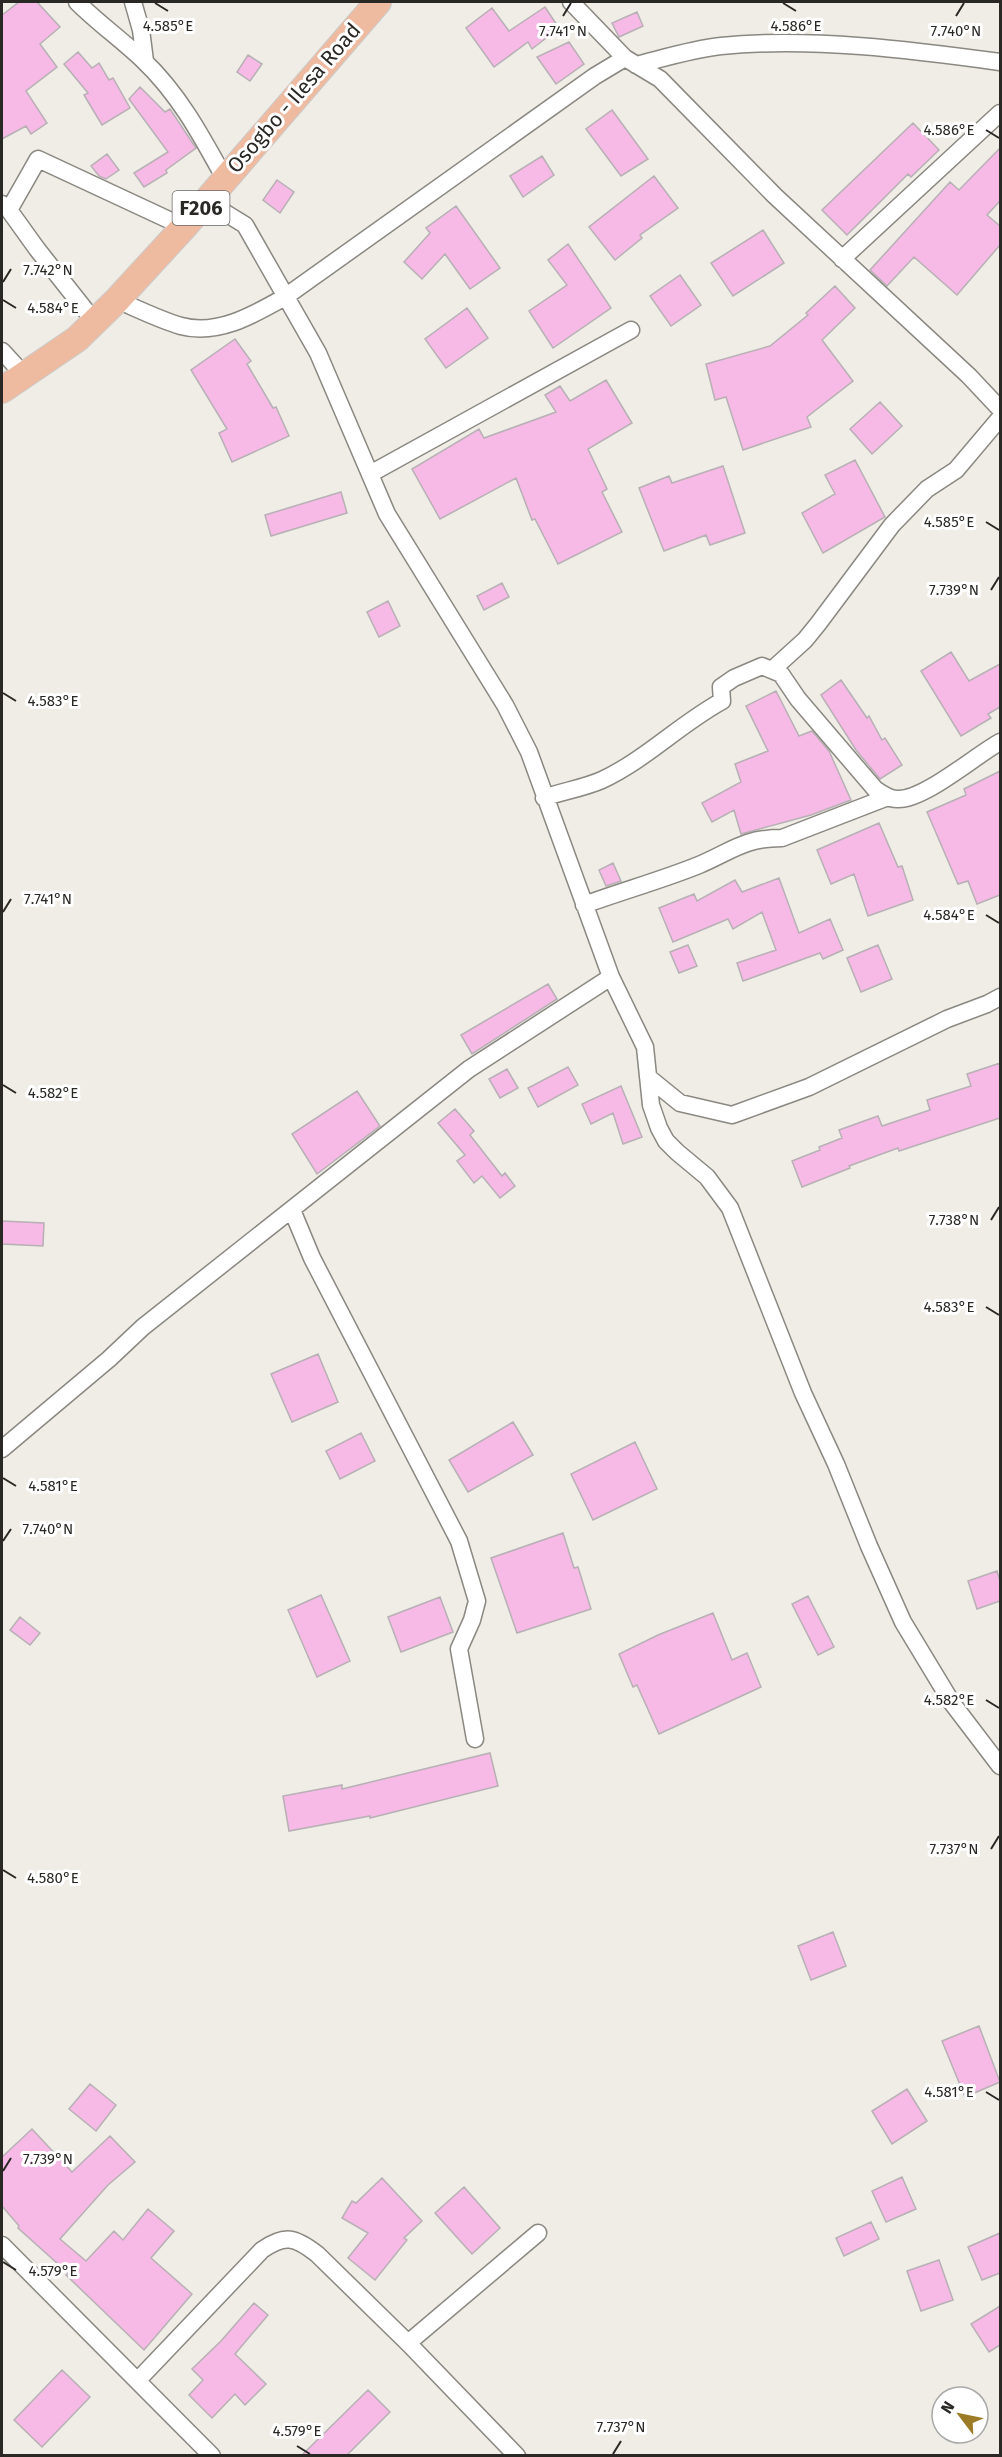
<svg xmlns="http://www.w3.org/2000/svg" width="1002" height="2457" font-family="'Fira Sans',sans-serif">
  <rect width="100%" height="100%" fill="#efede5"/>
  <path fill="#f7b9e5" stroke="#b7b0b5" stroke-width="1.5" d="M19 2H37L60 27 40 44 57 67 26 91 47 123 31 134 26 126 2 139V15Z
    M545 7 559 28 532 49 528 42 494 67 466 28 492 8 509 31Z
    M637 12 643 26 619 37 612 23Z
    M569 42 584 64 556 84 537 57Z
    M78 52 92 68 99 63 109 80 113 78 130 108 102 125 84 95 88 93 64 64Z
    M248 55 262 64 250 81 237 72Z
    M140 87 165 112 170 109 196 148 166 170 167 173 144 187 134 173 168 152 129 99Z
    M612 110 648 159 621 176 586 129Z
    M913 123 939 150 911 177 908 174 847 235 822 210Z
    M1000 148V201L987 215 1000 226V245L957 295 914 257 887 286 870 270 950 182 959 190Z
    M107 154 119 170 106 179 99 176 91 166Z
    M542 156 554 175 523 197 510 176Z
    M654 176 678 208 640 235 642 238 615 260 589 227Z
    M277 180 294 192 280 213 263 200Z
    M456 206 500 268 470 289 445 254 422 279 404 262 430 233 426 228Z
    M763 230 784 263 733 296 711 263Z
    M568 244 611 308 553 348 529 311 567 285 548 260Z
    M680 275 701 305 671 326 650 296Z
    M835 286 855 308 822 340 853 381 807 417 811 427 743 450 726 397 715 400 706 364 770 346 808 315 806 313Z
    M467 308 488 338 446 368 425 339Z
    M235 339 251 361 247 364 273 408 276 407 289 436 232 462 219 433 227 429 191 370Z
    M606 380 632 423 588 449 607 489 602 492 622 532 558 564 535 519 532 520 516 478 440 519 412 469 479 429 484 438 556 412 545 395 560 386 570 401Z
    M880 402 902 426 872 454 850 429Z
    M855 460 885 517 823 553 802 513 835 494 825 475Z
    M723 466 745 533 710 545 706 535 664 551 639 488 669 476 672 483Z
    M341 492 347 513 271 536 265 515Z
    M502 583 509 597 484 610 477 596Z
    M388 601 400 626 379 637 367 612Z
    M951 652 969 681 1000 664V707L988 714 991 718 961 736 921 671Z
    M841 680 867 718 869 716 882 740 885 738 902 765 880 779 856 750 821 695Z
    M776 691 799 736 812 731 829 751 851 800 811 815 741 834 734 810 712 822 702 803 741 782 735 764 768 751 746 706Z
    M1000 771V895L977 904 968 881 958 884 927 812 966 795 964 789Z
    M879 823 898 867 902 866 913 900 868 916 854 874 831 884 817 850Z
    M613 863 621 881 606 886 599 870Z
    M779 878 799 933 830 919 843 950 823 959 820 953 743 981 737 963 776 950 762 912 733 929 728 919 673 942 659 908 694 894 697 901 735 880 742 892Z
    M688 945 697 966 679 973 670 952Z
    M878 945 892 979 861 992 847 958Z
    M548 984 557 999 472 1054 461 1035Z
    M1000 1063V1118L899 1151 898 1148 849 1166 850 1168 802 1187 792 1161 820 1150 819 1147 842 1138 839 1130 878 1116 882 1126 930 1110 927 1100 971 1086 967 1074Z
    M568 1067 578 1085 538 1107 528 1088Z
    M507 1069 518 1088 500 1098 489 1079Z
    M621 1086 642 1137 623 1144 613 1113 591 1124 582 1104Z
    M357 1091 380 1126 317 1174 292 1134Z
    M455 1109 474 1131 470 1135 502 1176 505 1173 515 1186 500 1198 482 1176 474 1183 457 1161 465 1155 438 1123Z
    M2 1221 44 1223 43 1246 2 1244Z
    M318 1354 338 1402 292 1422 271 1374Z
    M513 1422 533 1455 468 1492 449 1460Z
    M361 1433 375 1461 340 1479 326 1451Z
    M635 1442 657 1489 593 1520 571 1474Z
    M563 1533 574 1568 578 1567 591 1609 517 1633 491 1558Z
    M997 1571 1000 1581V1601L977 1609 968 1581Z
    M321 1595 350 1661 317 1677 288 1610Z
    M808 1596 834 1647 818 1655 792 1604Z
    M440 1597 453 1632 401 1652 388 1617Z
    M713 1613 732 1660 747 1653 761 1687 659 1734 637 1685 633 1687 619 1654 658 1635Z
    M20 1617 40 1633 30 1645 10 1630Z
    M490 1753 498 1786 370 1818V1816L289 1831 283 1796 342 1785V1789Z
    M833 1932 846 1966 811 1980 798 1946Z
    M979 2026 1000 2082 965 2097 942 2041Z
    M90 2084 116 2105 96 2131 69 2109Z
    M907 2089 927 2121 892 2144 872 2111Z
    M32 2129 72 2172 110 2136 135 2162 108 2185 60 2239 86 2261 114 2231 123 2240 148 2209 174 2231 151 2258 192 2294 144 2350 66 2275 68 2273 18 2228 19 2226 2 2206V2157Z
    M902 2177 916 2209 886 2222 872 2191Z
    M382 2178 422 2221 404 2238 407 2240 375 2280 348 2258 368 2233 342 2218 352 2201 356 2203Z
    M464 2187 500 2228 472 2254 435 2213Z
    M871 2222 879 2239 844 2256 836 2238Z
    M1000 2233V2273L982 2280 968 2247Z
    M939 2260 953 2300 921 2311 907 2271Z
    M254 2303 268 2315 235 2354 266 2384 245 2405 235 2394 212 2418 189 2395 203 2380 192 2369 221 2341Z
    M1000 2306V2345L989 2352 971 2324Z
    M62 2370 90 2397 42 2447 14 2420Z
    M368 2390 390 2412 346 2456H301Z"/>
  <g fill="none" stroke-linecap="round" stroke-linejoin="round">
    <defs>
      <path id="minor" d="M77 2C98 23 122 40 143 60 179 94 202 137 225 179
        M133 2 141 30 145 61
        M571 2 625 58 660 79 775 196 969 376 1000 409
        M636 65C664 58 693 49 721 46 810 37 912 50 1000 62
        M206 201 245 225 318 353 387 514 505 705 529 752 611 977 645 1047 651 1105 659 1128 666 1141 677 1152 707 1177 730 1208 803 1393 836 1464 869 1546 903 1622 952 1703 1000 1766
        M2 204 9 210 37 249 94 321
        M9 210 38 159 184 227
        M842 259 1000 113
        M117 300C138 309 160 320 181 326 218 336 255 314 285 297L595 76 625 58
        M2 351 24 375
        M370 474 631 330
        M773 669 805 640 818 624 892 525 927 489 956 470 1000 418
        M544 798C563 791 584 788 602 780 645 760 680 724 722 701L721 687 734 678 762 666 781 674 798 699 875 789C882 794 889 799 897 799 923 801 976 755 1000 742
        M584 905C622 891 662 880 699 865 732 851 744 838 782 838L888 797
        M648 1077 680 1103 732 1115 809 1087 947 1019 987 1004 1000 997
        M292 1210 312 1258 459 1541 477 1601 472 1620 459 1649 475 1739
        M2 1449 109 1359 143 1327 469 1069 611 977
        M2 2245 212 2456
        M408 2343 538 2233
        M138 2380 262 2250C285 2234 295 2237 317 2254L408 2343 517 2456"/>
      <path id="primary" d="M2 390 77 339 117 300 184 227 378 2"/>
    </defs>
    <use href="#minor" stroke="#8a8881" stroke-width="19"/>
    <use href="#primary" stroke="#cccbcb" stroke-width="28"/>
    <use href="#minor" stroke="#fff" stroke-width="16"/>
    <use href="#primary" stroke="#eebba1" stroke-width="26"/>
  </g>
  <path fill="none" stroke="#292825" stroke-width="2" d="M155 3 168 11M783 3 796 11M563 16 571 3M956 16 964 3M986 130 999 138M3 282 11 269M3 300 16 308M986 522 999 530M991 590 999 577M3 693 16 701M3 912 11 899M986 915 999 923M3 1085 16 1093M991 1220 999 1207M986 1307 999 1315M3 1478 16 1486M3 1541 11 1529M986 1700 999 1708M991 1849 999 1836M3 1870 16 1878M986 2092 999 2100M3 2171 11 2158M3 2262 16 2270M297 2446 310 2454M613 2454 621 2441"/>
  <g text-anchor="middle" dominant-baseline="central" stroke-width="6" stroke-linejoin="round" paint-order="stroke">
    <rect fill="#fff" stroke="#696866" stroke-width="1.5" x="172.5" y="191" width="57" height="34" rx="4.5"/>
    <g font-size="20" font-weight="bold" fill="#292825">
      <text x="201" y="208">F206</text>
    </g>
    <g font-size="21" fill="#292825" stroke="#fff">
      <text transform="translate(294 98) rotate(-49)">Osogbo - Ilesa Road</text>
    </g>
  </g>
  <g font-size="15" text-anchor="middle" fill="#292825" stroke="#fff" stroke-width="6" stroke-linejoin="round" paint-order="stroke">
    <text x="168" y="31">4.585°E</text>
    <text x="796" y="31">4.586°E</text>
    <text x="563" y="36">7.741°N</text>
    <text x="956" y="36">7.740°N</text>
    <text x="949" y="135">4.586°E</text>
    <text x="48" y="275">7.742°N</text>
    <text x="53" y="313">4.584°E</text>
    <text x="949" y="527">4.585°E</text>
    <text x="954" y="595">7.739°N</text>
    <text x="53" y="706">4.583°E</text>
    <text x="48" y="904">7.741°N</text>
    <text x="949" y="920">4.584°E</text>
    <text x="53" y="1098">4.582°E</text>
    <text x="954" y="1225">7.738°N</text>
    <text x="949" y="1312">4.583°E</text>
    <text x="53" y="1491">4.581°E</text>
    <text x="48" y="1534">7.740°N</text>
    <text x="949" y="1705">4.582°E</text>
    <text x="954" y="1854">7.737°N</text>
    <text x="53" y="1883">4.580°E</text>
    <text x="949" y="2097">4.581°E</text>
    <text x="48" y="2164">7.739°N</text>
    <text x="53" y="2276">4.579°E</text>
    <text x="621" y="2432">7.737°N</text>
    <text x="297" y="2436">4.579°E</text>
  </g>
  <rect width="1002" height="2457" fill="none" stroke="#292825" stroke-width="6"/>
  <g transform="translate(960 2415) rotate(302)"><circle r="28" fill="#ffffff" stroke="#a9a9a8" stroke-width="1.5"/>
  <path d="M0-4.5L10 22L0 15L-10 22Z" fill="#9c7b26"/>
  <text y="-9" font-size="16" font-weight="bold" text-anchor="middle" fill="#292825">N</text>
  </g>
</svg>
